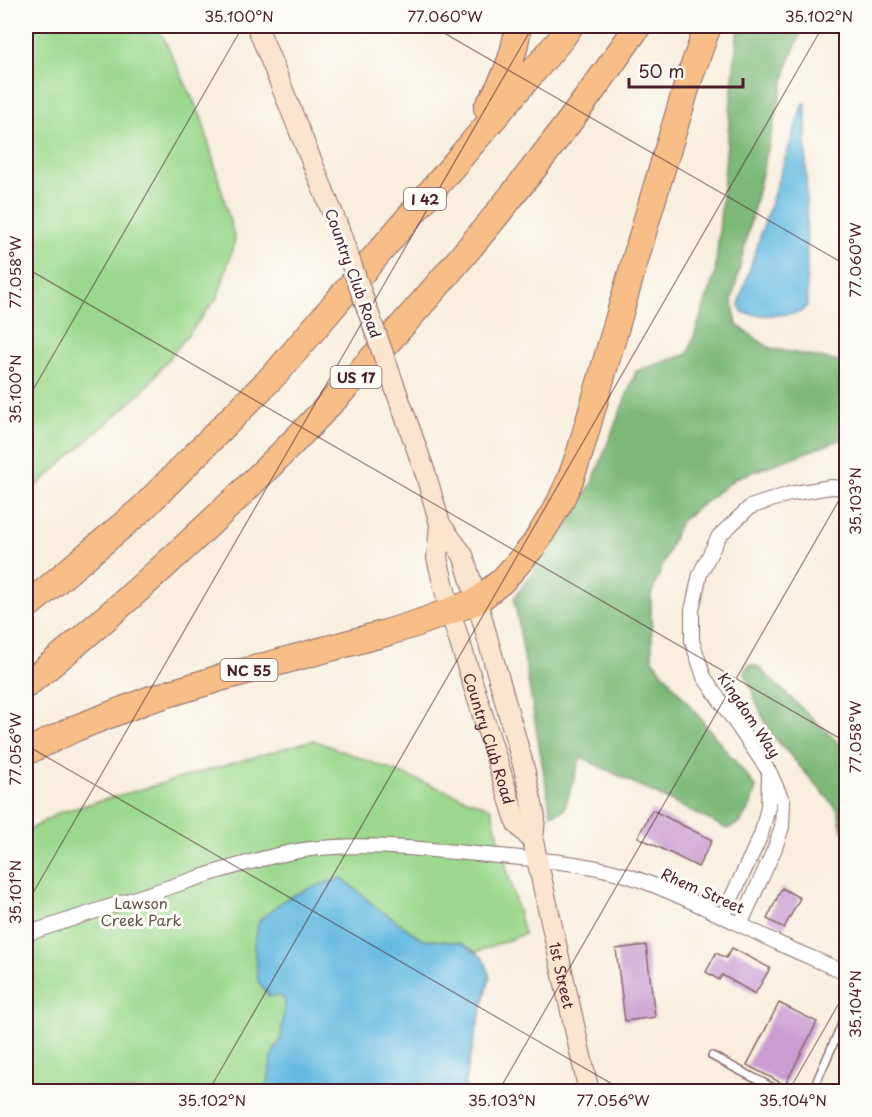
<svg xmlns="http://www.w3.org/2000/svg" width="872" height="1117" font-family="'Playpen Sans',sans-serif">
  <rect width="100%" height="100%" fill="#fdfcf7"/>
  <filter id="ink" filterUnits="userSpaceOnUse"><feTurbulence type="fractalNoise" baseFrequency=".0167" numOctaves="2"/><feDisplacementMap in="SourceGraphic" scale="12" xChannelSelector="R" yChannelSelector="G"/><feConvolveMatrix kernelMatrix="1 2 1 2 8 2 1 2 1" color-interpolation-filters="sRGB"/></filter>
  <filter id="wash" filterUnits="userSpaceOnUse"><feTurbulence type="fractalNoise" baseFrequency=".008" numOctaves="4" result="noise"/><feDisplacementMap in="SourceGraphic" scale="24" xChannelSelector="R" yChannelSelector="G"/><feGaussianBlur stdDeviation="1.35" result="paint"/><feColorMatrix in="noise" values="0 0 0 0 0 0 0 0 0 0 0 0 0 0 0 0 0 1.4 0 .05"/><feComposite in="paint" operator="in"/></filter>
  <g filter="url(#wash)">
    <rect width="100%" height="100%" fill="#f8efde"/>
    <path fill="#9bd88d" stroke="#727c5c" stroke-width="1.5" d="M33 26H158L202 119 235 240 218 297 143 391 26 495V32Z
      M313 740 491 808 524 934 477 952 461 943 422 939 376 907 342 878 281 996 285 1000 281 1039 272 1055 267 1091H26V832L58 813Z"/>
    <path fill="#7cb878" stroke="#636c52" stroke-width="1.5" d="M741 26H804L788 64 732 300 737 325 770 348 846 363V438L736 478 680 522 651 595 652 659 756 787 751 805 740 823 727 829 581 757 564 810 551 815 514 598 566 527 593 481 636 371 688 354 715 274 737 35Z
      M749 665 757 666 846 750V833L842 830 838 810 768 730 744 671Z"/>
    <path fill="#64b9e1" stroke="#576c86" stroke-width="1.5" d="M803 103H806L807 306 801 312C783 315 760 318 742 312L739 305 741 296Z
      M342 878 376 907 422 939 461 943 482 957 487 966 490 978 475 1035 464 1085 471 1091H267L272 1055 281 1039 285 1000 281 996H269L258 982 254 945 259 921 284 900 310 888Z"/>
    <g id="blocks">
      <path fill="#cb9cd1" d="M652 810 712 840 698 867 638 837Z
        M782 888 800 898 784 928 767 919Z
        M646 945 655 1017 625 1021 616 949Z
        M732 948 770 968 755 994 722 975 719 980 706 972 716 953 726 958Z
        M779 1003 817 1022 785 1085 747 1065Z"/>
    </g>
  </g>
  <g filter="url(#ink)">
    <use href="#blocks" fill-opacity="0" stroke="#87686a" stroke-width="1.5"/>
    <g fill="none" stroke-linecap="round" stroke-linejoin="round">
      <defs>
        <path id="lane" d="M712 1056 781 1092
          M812 1092 846 1015"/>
        <path id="street" d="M723 916 761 835 768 807 769 775
          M740 925 775 848 782 827 783 802 770 773 704 677 692 641V610L700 574 719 536 750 507 789 494 831 487 846 488
          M26 934C79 917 132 899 185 882 224 869 263 857 303 850 365 841 427 850 488 855 539 860 592 862 640 880 687 897 734 922 780 944 802 954 824 963 846 973"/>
        <g id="secondary">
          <path d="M257 26 337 224"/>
          <path id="s1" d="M426 475 440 524 437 558 450 611 517 824 533 841"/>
          <path id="s2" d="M440 524 463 555 477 601 524 768 535 817 533 841 589 1092"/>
        </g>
        <path id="highway" d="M487 108C504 82 515 56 518 26
          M26 607 142 509 278 371 561 39 570 26
          M26 685C125 605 218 519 307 428 428 303 540 169 638 26
          M26 752 76 728 148 700 217 679 386 633 418 623 477 601 503 580 534 545 559 504 570 480 580 452 651 205 689 79 708 26"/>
      </defs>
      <use href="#lane" stroke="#87686a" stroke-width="10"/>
      <use href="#street" stroke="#87686a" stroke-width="16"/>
      <use href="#secondary" stroke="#87686a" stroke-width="22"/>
      <use href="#highway" stroke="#87686a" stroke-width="28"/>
      <path stroke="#87686a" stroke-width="3" stroke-dasharray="4.5 4.5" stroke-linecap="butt" d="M26 948C29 958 38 972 35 983 34 989 29 996 26 1002"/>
      <use href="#lane" stroke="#fff" stroke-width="7"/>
      <use href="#street" stroke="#fff" stroke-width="14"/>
      <use href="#secondary" stroke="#fce5cf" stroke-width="20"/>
      <use href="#highway" stroke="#f7be87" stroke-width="26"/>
      <defs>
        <path id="secondary-bridge" d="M337 224 426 475"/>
      </defs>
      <use href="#secondary-bridge" stroke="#87686a" stroke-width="22" stroke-linecap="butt"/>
      <use href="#secondary-bridge" stroke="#fce5cf" stroke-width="20"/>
    </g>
  </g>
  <path fill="none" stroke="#4a1f2b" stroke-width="1.5" stroke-opacity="0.45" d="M432 26 846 265M26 268 846 742M26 402 243 26M26 745 626 1092M26 905 533 26M208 1092 823 26M498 1092 846 488M788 1092 846 991"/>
  <g text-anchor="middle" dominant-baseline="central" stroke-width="6" stroke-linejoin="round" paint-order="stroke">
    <g fill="#fdfcf7" stroke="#806168" stroke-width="1.5">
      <rect x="404" y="188" width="42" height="22" rx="4.5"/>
      <rect x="330.5" y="366" width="51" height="22" rx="4.5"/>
      <rect x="220.5" y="659" width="57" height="22" rx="4.5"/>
    </g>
    <g font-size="14" font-weight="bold" fill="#4a1f2b">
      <text x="425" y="199">I 42</text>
      <text x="356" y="377">US 17</text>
      <text x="249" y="670">NC 55</text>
    </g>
    <g font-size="15" fill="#4a1f2b" stroke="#fdfcf7">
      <text transform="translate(354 273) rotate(70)">Country Club Road</text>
      <text transform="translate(750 715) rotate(56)">Kingdom Way</text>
      <text stroke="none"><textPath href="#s1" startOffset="273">Country Club Road</textPath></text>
      <text transform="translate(703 890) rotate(24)">Rhem Street</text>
      <text stroke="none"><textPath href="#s2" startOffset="472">1st Street</textPath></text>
    </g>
    <g font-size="15" fill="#625648" stroke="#fdfcf7">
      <text x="141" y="902">Lawson<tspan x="141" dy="17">Creek Park</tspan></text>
    </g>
  </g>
  <rect width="872" height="1117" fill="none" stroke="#fdfcf7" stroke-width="66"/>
  <path d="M629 78v9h114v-9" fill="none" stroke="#4a1f2b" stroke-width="3"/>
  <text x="638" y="78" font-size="18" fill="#4a1f2b" stroke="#fdfcf7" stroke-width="4.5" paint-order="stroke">50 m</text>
  <rect x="33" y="33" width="806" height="1051" fill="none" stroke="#4a1f2b" stroke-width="2"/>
  <g font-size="15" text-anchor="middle" fill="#4a1f2b">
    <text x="239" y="22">35.100°N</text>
    <text x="445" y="22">77.060°W</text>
    <text x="819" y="22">35.102°N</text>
    <text transform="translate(856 260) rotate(-90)" y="5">77.060°W</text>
    <text transform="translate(16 272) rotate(-90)" y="5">77.058°W</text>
    <text transform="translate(16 389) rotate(-90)" y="5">35.100°N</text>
    <text transform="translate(856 501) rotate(-90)" y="5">35.103°N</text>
    <text transform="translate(856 737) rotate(-90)" y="5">77.058°W</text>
    <text transform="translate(16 749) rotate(-90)" y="5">77.056°W</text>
    <text transform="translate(16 892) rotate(-90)" y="5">35.101°N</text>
    <text transform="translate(856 1004) rotate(-90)" y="5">35.104°N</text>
    <text x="212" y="1106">35.102°N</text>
    <text x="502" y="1106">35.103°N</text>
    <text x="613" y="1106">77.056°W</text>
    <text x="793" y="1106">35.104°N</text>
  </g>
</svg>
